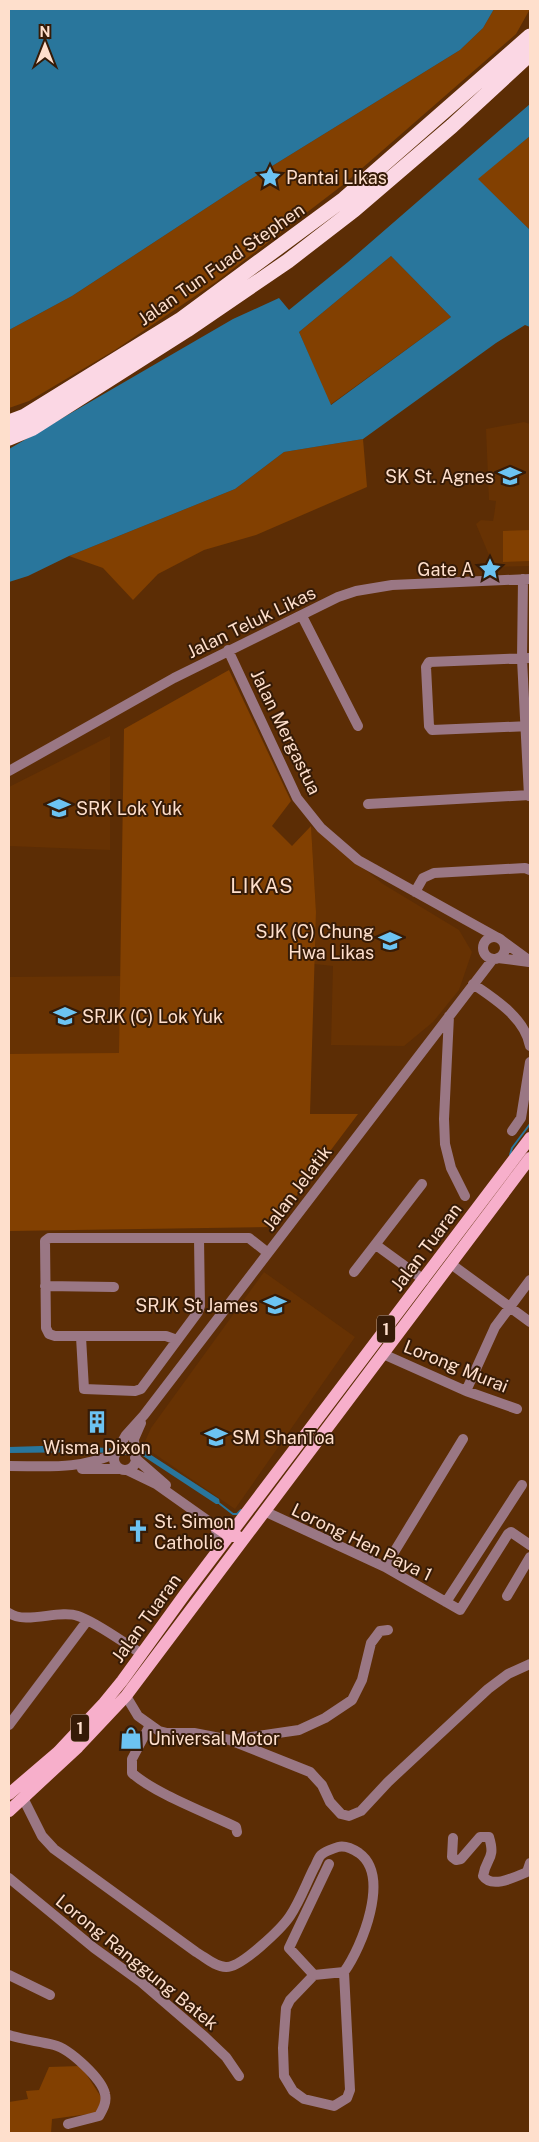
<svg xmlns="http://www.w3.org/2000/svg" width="539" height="2142" font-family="'Public Sans',sans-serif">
  <rect width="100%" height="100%" fill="#5c2d05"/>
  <path fill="#673203" d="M524 422 530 424V566L494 567 476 524 481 520 493 521 494 516 496 501 489 500 486 429Z
    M110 736V850L9 846V787Z
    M311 826 383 884 459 930 472 952 459 990 433 1022 404 1046 331 1045 333 966 314 964 316 912Z
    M121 976 119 1054H9V977Z
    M264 1272 355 1337 235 1509 143 1446 151 1428Z"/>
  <path fill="#824001" d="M494 9H530L516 34 344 184 216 282 115 350 29 401 9 408V330L72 296 243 184 460 50 483 28Z
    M530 136V230L477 179Z
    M391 256 451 317 330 405 299 332Z
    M363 439 367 487 256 535 204 550 158 574 133 600 103 568 69 556 235 489 284 452Z
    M530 530V561L503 562V531Z
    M229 670 291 801 272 826 292 846 311 826 316 912 310 1114H358L273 1227 9 1231V1054L119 1053 124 729Z
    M81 2066 101 2097 102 2106 96 2113 52 2119 51 2133H9V2102L28 2099 26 2091 39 2090 49 2067Z"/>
  <path fill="#29769c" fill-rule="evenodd" d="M9 9H494L483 28 460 50 243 184 72 296 9 330Z
    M530 104V136L478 179 530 230V327L525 325 496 343 363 439 284 452 235 489 69 556 28 576 9 582V449L233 319 279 298 289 310 348 262ZM391 256 451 317 331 405 299 332Z
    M41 1446 93 1447 145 1451 219 1499 220 1504H216L143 1456 93 1452 9 1453V1447Z"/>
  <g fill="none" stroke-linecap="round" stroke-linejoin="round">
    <path stroke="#29769c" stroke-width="2" d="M510 1155 512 1148 530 1124
      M220 1504 233 1514H237L241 1510"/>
    <path stroke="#9a7784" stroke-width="10" d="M523 579 522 659 529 796
      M302 616 358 726
      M228 650 297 798 321 828 358 860 500 939 530 961
      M530 658 429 662 426 667 429 726 432 730 530 726
      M9 771 174 678 338 597 356 591 392 585 530 579
      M368 804 530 795
      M415 892 423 878 434 873 525 868 530 870
      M483 948a11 11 0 1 1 22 0a11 11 0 1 1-22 0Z
      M498 958 529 962
      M473 984C495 999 525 1018 530 1046
      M449 1016 444 1119 445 1144 451 1168 465 1196
      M512 1131 521 1118 530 1062
      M376 1245 424 1280
      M451 1264 530 1322
      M354 1272 422 1184
      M45 1286 114 1287
      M81 1337 84 1389 135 1391 141 1389 198 1312 200 1306 199 1238
      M177 1340 166 1336H55L49 1334 46 1328 45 1241 49 1238H249L268 1253
      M383 1354 466 1391 517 1409
      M466 1391 495 1327 530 1280
      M114 1459a11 11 0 1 1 22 0a11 11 0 1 1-22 0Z
      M117 1451 126 1435 144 1415 493 959
      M135 1454 134 1439 141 1423
      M135 1458 166 1485
      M9 1466C47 1466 80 1470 116 1453
      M82 1469H120
      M127 1470 156 1484 214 1525 219 1538 217 1552
      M264 1511 385 1567 460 1610 508 1534 511 1532 530 1545
      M385 1567 463 1439
      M507 1596 530 1557
      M446 1602 522 1485
      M9 1613C26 1625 59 1609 78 1616 96 1622 124 1643 142 1654
      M126 1696 138 1716 159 1731 167 1733H194L230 1740 299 1730 325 1718 352 1700 362 1680 371 1643 380 1631 388 1630
      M9 1725 87 1621
      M150 1725 132 1759V1773C154 1793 207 1813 236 1827L237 1832
      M230 1740 310 1772 322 1785 330 1802 341 1814 349 1816 361 1811 388 1782 488 1689 508 1674 530 1664
      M23 1798 42 1836 54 1849 196 1952C205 1957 215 1967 226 1967 241 1968 282 1928 290 1916 300 1901 306 1884 314 1868 316 1865 318 1858 321 1855 324 1852 334 1848 338 1847 346 1845 353 1849 359 1853 391 1876 362 1947 344 1972
      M453 1838 452 1857 456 1860 461 1859 480 1837H489C496 1860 486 1857 483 1876 492 1889 515 1877 527 1872L530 1863
      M9 1878 94 1948 141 1982 205 2037 226 2057 239 2076
      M344 1972 350 2090 347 2098 334 2106 304 2099 293 2091 284 2076 283 2048 286 2008 290 2000 314 1975Z
      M9 1975 50 1995
      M314 1975 289 1948 329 1864
      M9 2035C24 2040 39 2041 54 2045 70 2049 102 2079 105 2094 107 2102 103 2109 99 2116L68 2124"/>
    <path stroke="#f7afcb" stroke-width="12" d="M214 1525 230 1536H237
      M9 1794 58 1752 104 1703 122 1681 185 1594 530 1138
      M9 1811 78 1747 126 1696 530 1158"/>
    <path stroke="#fbd7e4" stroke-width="15" d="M9 422 25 416 180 320 344 199 530 36
      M9 438 33 428 187 330 288 261 354 210 452 126 530 54"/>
  </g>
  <defs>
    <symbol id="sight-bare" viewBox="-9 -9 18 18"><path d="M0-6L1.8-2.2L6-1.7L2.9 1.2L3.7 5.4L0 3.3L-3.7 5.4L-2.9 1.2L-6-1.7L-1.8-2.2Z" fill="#6cc3f2" stroke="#361b07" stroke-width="2.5" paint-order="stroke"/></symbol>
    <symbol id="school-bare" viewBox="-9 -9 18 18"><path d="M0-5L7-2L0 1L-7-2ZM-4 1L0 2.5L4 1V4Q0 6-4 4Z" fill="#6cc3f2" stroke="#361b07" stroke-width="2.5" paint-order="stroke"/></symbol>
    <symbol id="building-bare" viewBox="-9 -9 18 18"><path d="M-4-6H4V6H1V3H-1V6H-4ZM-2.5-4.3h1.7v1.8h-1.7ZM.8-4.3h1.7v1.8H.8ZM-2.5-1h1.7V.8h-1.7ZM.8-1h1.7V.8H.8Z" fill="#6cc3f2" stroke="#361b07" stroke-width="2.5" paint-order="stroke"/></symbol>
    <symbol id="church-bare" viewBox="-9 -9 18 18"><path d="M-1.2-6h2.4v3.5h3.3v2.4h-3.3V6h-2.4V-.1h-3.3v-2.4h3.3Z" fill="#6cc3f2" stroke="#361b07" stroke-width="2.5" paint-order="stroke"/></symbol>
    <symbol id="shop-bare" viewBox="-9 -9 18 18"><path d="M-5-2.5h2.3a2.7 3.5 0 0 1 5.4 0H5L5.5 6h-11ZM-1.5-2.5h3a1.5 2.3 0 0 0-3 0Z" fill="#6cc3f2" stroke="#361b07" stroke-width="2.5" paint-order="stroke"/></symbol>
  </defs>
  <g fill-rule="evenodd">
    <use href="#sight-bare" x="254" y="161" width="32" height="32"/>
    <use href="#school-bare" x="494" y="460" width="32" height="32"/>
    <use href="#sight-bare" x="474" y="553" width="32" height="32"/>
    <use href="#school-bare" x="43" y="792" width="32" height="32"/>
    <use href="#school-bare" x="374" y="925" width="32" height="32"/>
    <use href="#school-bare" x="49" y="1000" width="32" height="32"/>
    <use href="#school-bare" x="259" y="1289" width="32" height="32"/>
    <use href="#building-bare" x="81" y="1406" width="32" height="32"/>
    <use href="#school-bare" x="200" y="1421" width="32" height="32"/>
    <use href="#church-bare" x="122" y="1515" width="32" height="32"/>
    <use href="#shop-bare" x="115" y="1722" width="32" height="32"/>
  </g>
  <g text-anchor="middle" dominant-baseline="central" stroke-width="4" stroke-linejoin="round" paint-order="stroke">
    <g fill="#361b07" stroke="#c2a491" stroke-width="1">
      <rect x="377" y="1315.5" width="18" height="27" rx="4"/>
      <rect x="71" y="1714.5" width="18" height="27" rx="4"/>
    </g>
    <g font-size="16" font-weight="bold" fill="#fedfcc">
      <text x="386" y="1329">1</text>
      <text x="80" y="1728">1</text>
    </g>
    <g font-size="18" fill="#fedfcc" stroke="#361b07" text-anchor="start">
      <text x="286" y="177">Pantai Likas</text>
      <text x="494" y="476" text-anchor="end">SK St. Agnes</text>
      <text x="474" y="569" text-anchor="end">Gate A</text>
      <text x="76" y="808">SRK Lok Yuk</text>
      <text x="374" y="931" text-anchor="end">SJK (C) Chung<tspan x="374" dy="21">Hwa Likas</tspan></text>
      <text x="82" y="1016">SRJK (C) Lok Yuk</text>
      <text x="258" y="1305" text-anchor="end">SRJK St James</text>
      <text x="232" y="1437">SM ShanToa</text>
      <text x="97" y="1447" text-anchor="middle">Wisma Dixon</text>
      <text x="154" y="1521">St. Simon<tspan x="154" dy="21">Catholic</tspan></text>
      <text x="148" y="1738">Universal Motor</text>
    </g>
    <g font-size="18" fill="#fedfcc" stroke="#361b07">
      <text transform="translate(221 264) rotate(-35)">Jalan Tun Fuad Stephen</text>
      <text transform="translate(251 622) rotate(-26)">Jalan Teluk Likas</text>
      <text transform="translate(286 732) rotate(64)">Jalan Mergastua</text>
      <text transform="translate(297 1188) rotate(-53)">Jalan Jelatik</text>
      <text transform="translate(426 1247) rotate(-53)">Jalan Tuaran</text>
      <text transform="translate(456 1366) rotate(22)">Lorong Murai</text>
      <text transform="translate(362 1542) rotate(26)">Lorong Hen Paya 1</text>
      <text transform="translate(146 1618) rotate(-54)">Jalan Tuaran</text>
      <text transform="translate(137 1962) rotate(39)">Lorong Ranggung Batek</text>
    </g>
    <g font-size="20" letter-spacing="1" fill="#fedfcc" stroke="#361b07">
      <text x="262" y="886">LIKAS</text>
    </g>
  </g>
  <rect width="539" height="2142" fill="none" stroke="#fedfcc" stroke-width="20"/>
  <g transform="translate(45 45)" stroke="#361b07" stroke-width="4" paint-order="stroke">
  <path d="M0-4L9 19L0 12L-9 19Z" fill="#fedfcc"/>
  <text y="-8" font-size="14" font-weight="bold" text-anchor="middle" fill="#fedfcc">N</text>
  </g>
</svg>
